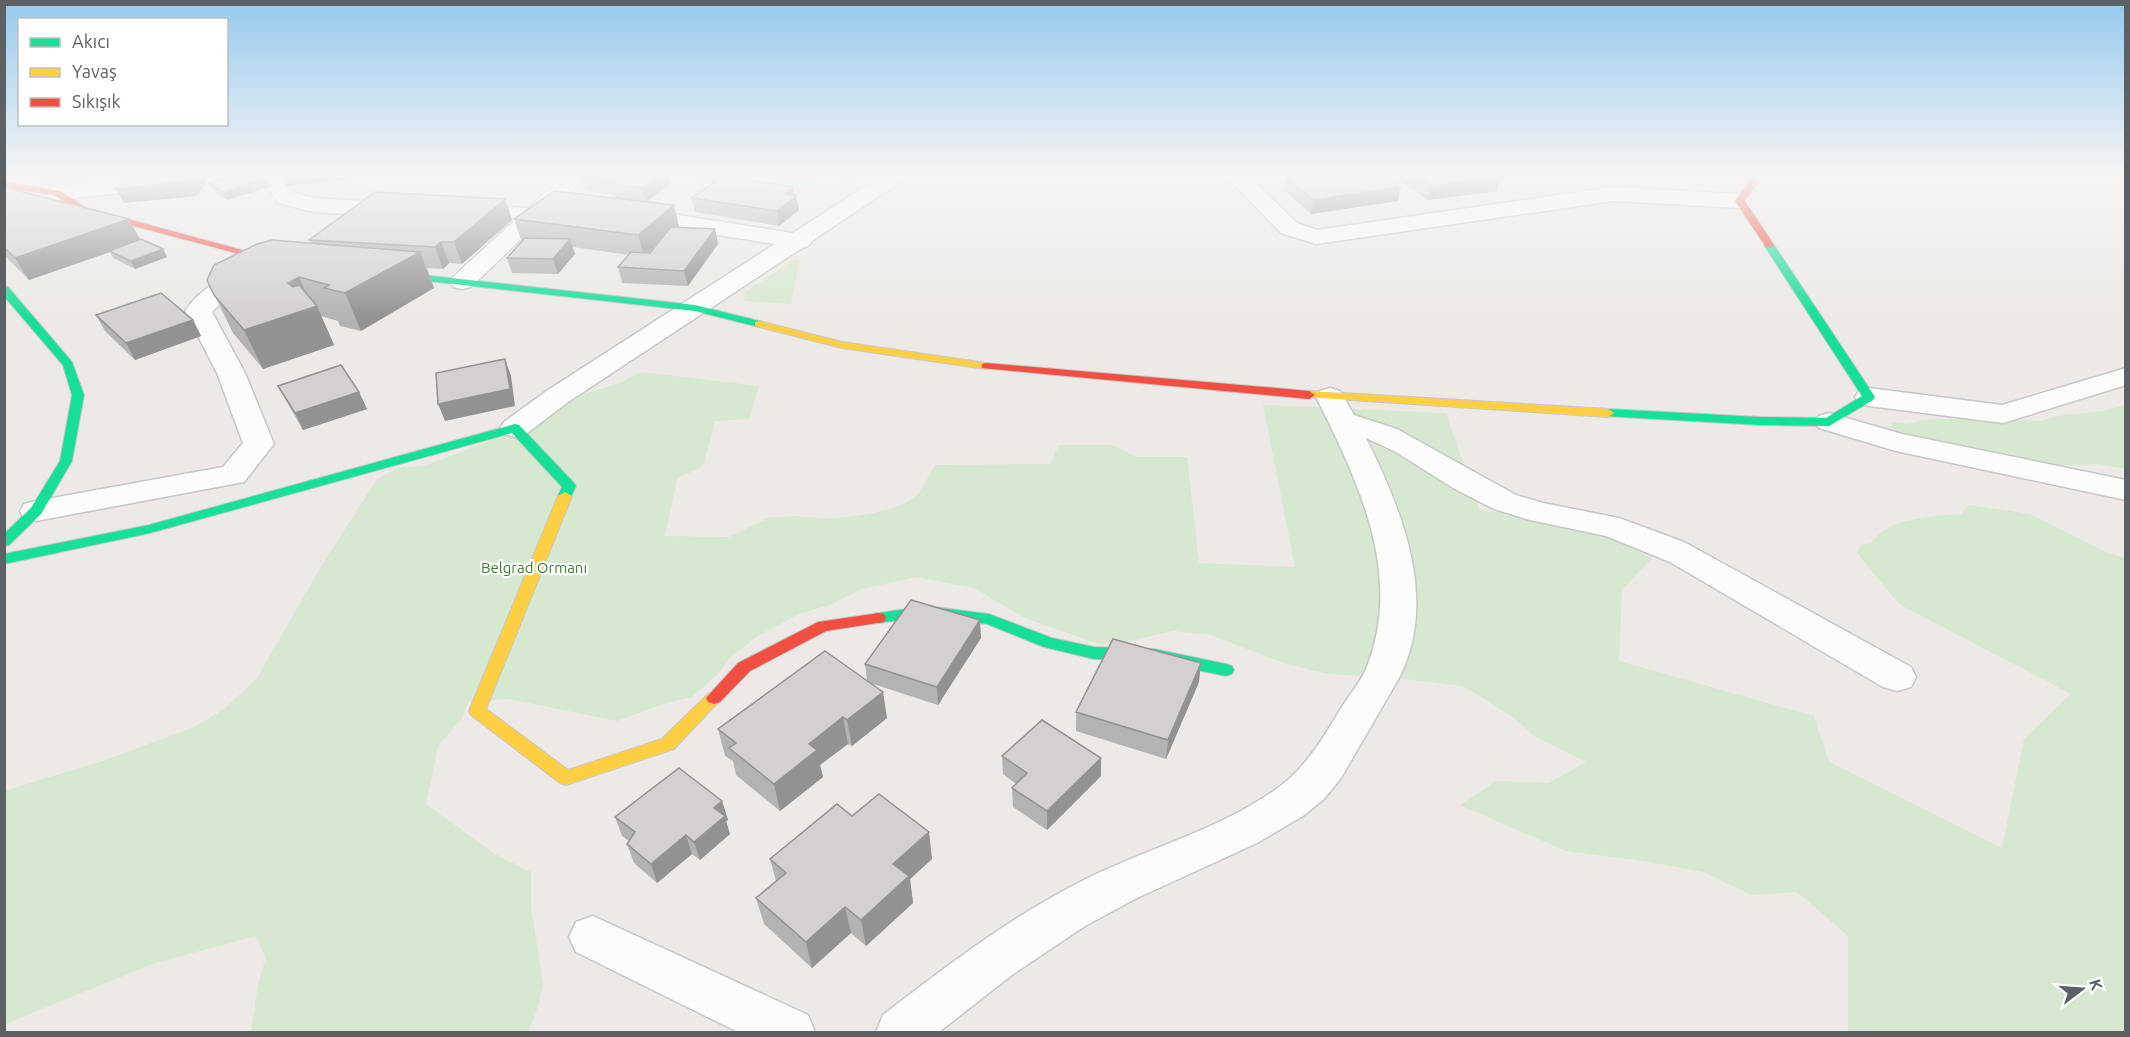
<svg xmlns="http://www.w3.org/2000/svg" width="2130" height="1037" font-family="Ubuntu,sans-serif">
  <rect width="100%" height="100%" fill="#ece9e6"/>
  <path fill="#d7e8d0" d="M795 259 800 260 791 304 744 301 745 292Z
    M641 372 759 386 749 419 715 421 703 466 677 479 665 536 729 537 770 517 797 516 829 519 870 514 900 506 919 494 935 465 1050 464 1059 445H1113L1136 457H1187L1199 563 1295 567 1263 405 1446 413 1479 510 1572 520 1652 558 1622 590 1619 661 1814 716 1829 762 2002 848 2024 739 2071 694 1899 604 1857 553 1861 545 1871 543C1886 518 1934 516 1962 514L1969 505 2030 514 2106 552 2125 558V1032H1848V936L1797 892 1752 895 1703 872 1644 861 1566 851 1460 805 1496 781 1549 783 1586 762 1534 736 1513 717 1463 686 1396 678 1327 674 1284 663 1211 635 1173 631 1125 642 1099 644 1025 618 974 588 916 577 862 589 829 605 799 614 758 636 730 657 719 673 692 697 666 703 617 721 509 699 468 702 462 718 438 746 426 804 495 854 531 872V907L543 983 538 1007 528 1032H251L258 984 266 958 256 936 155 963 5 1024 4 791 103 761 192 728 223 710 257 678 319 570 377 479 399 468 424 466 530 426 555 413 578 396 620 383Z
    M2125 405V469L2098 464 2052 466 1904 435 1891 428 1892 422 1907 424 1923 420 1970 418 2041 421 2057 416 2103 411Z"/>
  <path fill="#b9e8f8" d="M791 177 822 183 812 191 780 186 778 183 779 181Z"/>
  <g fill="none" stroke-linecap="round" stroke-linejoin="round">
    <defs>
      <path id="street" d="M177 174H251L248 178 241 180 57 200 49 198 46 193 49 188 57 186Z
        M268 174H290L289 186 294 193 314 198 397 203 405 205 408 210 405 215 397 217 314 212 278 203 267 186Z
        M566 174H589L471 287 462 289 453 287 450 282 453 277 514 221 464 220 456 218 453 213 456 208 464 206 529 208Z
        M884 174H909L906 178 812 241 808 246 802 248 568 402 526 434 515 437 504 434 500 428 504 422 548 390 775 244 633 222 625 220 622 215 625 210 633 208 793 233Z
        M1224 174H1246L1297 223 1317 230 1613 187 1740 194 1748 196 1751 201 1748 206 1740 208 1613 201 1316 244 1281 233Z
        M252 266 261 268 264 273 261 278 227 297 212 312 245 373 274 444 244 482 36 521 24 518 20 511 24 504 36 501 223 467 243 443 217 373 185 311C199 290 227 272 252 266Z
        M2126 368V385L2003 423 1869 406 1859 403 1855 397 1859 391 1869 388 2002 405Z
        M1330 388 1340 391 1354 415 1397 429 1516 495 1543 503 1619 518 1684 542 1911 667 1916 677 1911 687 1897 691 1883 687 1670 562 1606 536 1530 520 1494 509 1453 488 1396 452 1366 438C1402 510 1439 600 1399 678L1341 778 1324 799 1303 816 1257 843 1135 899 1085 926 1012 975 939 1032H876L883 1015C945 967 1008 919 1078 883 1142 850 1215 832 1275 790 1304 770 1322 740 1340 710 1349 695 1362 681 1368 664 1403 572 1357 479 1316 397L1320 391Z
        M1829 413 1902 434 2126 480V500L1896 451 1819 428 1814 422 1819 416Z
        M593 916 808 1015 815 1032H738L576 952 569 937 576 922Z"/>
      <path id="fast" d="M1769 242 1774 245 1875 397 1873 400 1829 426 1760 425 1604 416 1602 413 1604 410 1608 409 1760 417 1826 418 1862 396 1764 245Z
        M387 271 695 305 763 322 764 324 759 327 695 311 383 276 382 274Z
        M4 286 8 287 72 362 84 395 72 461 41 514 9 545 4 546V534L31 508 60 461 72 395 63 365 4 296Z
        M515 424 519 425 574 483 576 486 570 499H560L558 496 562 487 512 433 150 533 4 564V554L149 525Z
        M926 606 989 614 1052 638 1094 647 1154 649 1226 664 1232 666 1234 670 1232 674 1226 676 1154 661 1094 659 1044 647 987 624 926 616 879 623 874 622 872 618 874 614 879 613Z"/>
      <path id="slow" d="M759 321 842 342 986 363 992 366 986 369 842 348 755 326V322Z
        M1309 391 1608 409 1614 413 1608 417 1305 397 1303 395Z
        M565 492 572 496 486 709 568 770 662 739 708 694 714 692 720 694 722 698 674 749 566 785 560 783 471 715 469 711 558 496Z"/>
      <path id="jam" d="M1754 174H1763L1745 201 1774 245 1769 248 1766 247 1735 201Z
        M4 182 60 191 87 208 286 262 281 265 81 212 54 195 4 188Z
        M986 363 1309 391 1315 395 1309 399 982 368V364Z
        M879 613 884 614 886 618 884 622 826 631 750 671 720 702 714 704 708 702 706 698 738 663 818 622Z"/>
    </defs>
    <use href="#street" stroke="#c7c7c7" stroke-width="3"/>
    <use href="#fast" stroke="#c7c7c7" stroke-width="2"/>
    <use href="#slow" stroke="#c7c7c7" stroke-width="2"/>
    <use href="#jam" stroke="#c7c7c7" stroke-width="2"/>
    <use href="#street" fill="#fcfcfb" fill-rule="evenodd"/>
    <use href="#fast" fill="#16e098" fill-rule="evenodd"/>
    <use href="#slow" fill="#ffcf43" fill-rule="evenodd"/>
    <use href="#jam" fill="#f24e42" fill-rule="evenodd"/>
  </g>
  <path fill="#b5b3b2" d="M585 174H669L671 183 646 202 674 205 679 227H678L715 229 718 244 688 286 622 283 618 267 629 255 573 247 575 254 558 274 512 273 507 258 523 240H521L514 219 616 198 615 195 585 191 581 177Z
    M696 174H758L756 177 744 176 742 179 796 196 799 210 779 226 695 212 692 198 714 182 698 181Z
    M830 174H861L851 180Z
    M1389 174H1496L1501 177 1497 191 1428 200Z
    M1286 177 1400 187 1398 201 1311 214 1285 191Z
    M267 179 271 186 227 200 212 190 209 183Z
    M4 188 163 249 167 257 135 269 113 258 110 252 29 280 4 255Z
    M505 199 512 220 462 264 449 263 443 269 427 268 434 288 361 331 340 326 338 321 321 316 334 345 263 369 233 333 207 280 311 243 309 240Z
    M96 315 193 320 201 336 135 360 105 331Z
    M278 386 359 392 367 409 303 430 287 402Z
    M981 638 938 705 873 684 887 718 852 746 848 744 820 765 823 777 780 811 736 775 733 761 725 756 718 729 867 680 865 664Z
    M1199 682 1166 759 1076 731V712Z
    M1002 756 1101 758V776L1047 830 1013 807 1012 788 1016 784 1003 774Z
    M722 801 728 820 726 821 730 834 700 860 692 854 657 883 634 863 627 844 629 841 622 836 615 817Z
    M852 816 932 859 910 879 913 903 866 946 851 933 812 968 764 924 756 898 776 881 770 859Z"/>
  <path fill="#949291" d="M40 174H104L43 181Z
    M195 174H206L208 179 197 196 124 203 116 189Z
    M280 174H354L353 179 286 186Z
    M661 174H669L671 183 646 202 642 188Z
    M737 174H744V176L738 183Z
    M851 174H861L851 180Z
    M1501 177 1497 191 1428 200 1431 186Z
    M267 179 271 186 227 200 223 192Z
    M793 187 795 197 796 196 799 210 779 226 777 211 785 194Z
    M1400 187 1398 201 1311 214 1313 200Z
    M505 199 512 220 462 264 454 242Z
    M674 205 679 227 644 256 638 235Z
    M129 219 141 241 109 251 110 252 29 280 15 258Z
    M715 229 718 244 688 286 684 271Z
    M570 239 575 254 558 274 553 259Z
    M441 242 449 263 443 269 435 247Z
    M163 249 167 257 135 269 131 261Z
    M420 252 434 288 361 331 345 293Z
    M299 277 313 308 317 306 334 345 263 369 244 330 288 283Z
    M193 320 201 336 135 360 126 343Z
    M505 359 511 376 515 406 445 421 438 404Z
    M359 392 367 409 303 430 295 413Z
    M980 620 981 638 938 705 937 687Z
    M1201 663 1199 682 1166 759 1168 740Z
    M883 692 887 718 852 746 847 720Z
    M843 717 848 744 820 765 823 777 780 811 774 784 809 744Z
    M1101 758V776L1047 830V811Z
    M722 801 728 820 726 821 730 834 700 860 694 842 714 808Z
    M929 832 932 859 910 879 913 903 866 946 861 920 893 864Z
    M686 835 692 854 657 883 651 864Z
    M845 907 851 933 812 968 806 942Z"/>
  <path fill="#d3d0cf" stroke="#949291" stroke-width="1.5" d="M129 174H195L190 181 116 189Z
    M239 174H259L267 179 223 192 209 183Z
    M585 174H661L642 188 613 184 617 181 581 177Z
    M1301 174H1382L1400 187 1313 200 1286 177Z
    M1413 174H1496L1501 177 1431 186Z
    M722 176 793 187 785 194 796 196 777 211 692 198Z
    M4 188H7L129 219 15 258 4 247Z
    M554 191 674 205 638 235 514 219Z
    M375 192 505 199 454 242H441L435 247 309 240Z
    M671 227 715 229 684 271 618 267 631 252 650 253Z
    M525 238 570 239 553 259 507 258Z
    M141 239 163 249 131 261 109 251Z
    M272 240 420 252 345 293 324 288 329 285 299 277 288 283 293 287 299 285 317 306 244 330 214 295 207 280 214 265 257 244Z
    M161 293 193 320 126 343 96 315Z
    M505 359 510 389 438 404 436 373Z
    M341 365 359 392 295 413 278 386Z
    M911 600 980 620 937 687 865 664Z
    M1113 639 1201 663 1168 740 1076 712Z
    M825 651 883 692 847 720 843 717 809 744 817 750 774 784 729 748 736 743 718 729Z
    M1042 720 1101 758 1047 811 1012 788 1027 773 1002 756Z
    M679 768 722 801 714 808 725 816 694 842 686 835 651 864 627 844 635 832 615 817Z
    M879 794 929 832 893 864 909 876 861 920 845 907 806 942 756 898 786 873 770 859 837 804 852 816Z"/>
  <linearGradient id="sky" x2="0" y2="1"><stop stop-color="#95c9ee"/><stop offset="0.55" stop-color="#f6f5f4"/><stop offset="1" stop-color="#f6f5f4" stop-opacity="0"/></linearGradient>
  <rect width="2130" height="319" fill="url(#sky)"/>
  <g text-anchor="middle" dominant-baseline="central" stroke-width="4.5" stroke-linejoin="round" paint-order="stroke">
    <g font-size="15" fill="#39812e" stroke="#fff">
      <text x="534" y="567">Belgrad Ormanı</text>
    </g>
  </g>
  <rect width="2130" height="1037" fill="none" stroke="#5b6165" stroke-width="12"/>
  <rect x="18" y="18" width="210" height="108" fill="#ffffff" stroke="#bdc0c1" stroke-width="1.5"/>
  <rect x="30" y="38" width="30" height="9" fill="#16e098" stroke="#bdc0c1" stroke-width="1.5"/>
  <text x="72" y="48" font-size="18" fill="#5b6165">Akıcı</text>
  <rect x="30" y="68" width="30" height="9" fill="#ffcf43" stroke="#bdc0c1" stroke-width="1.5"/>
  <text x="72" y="78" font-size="18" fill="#5b6165">Yavaş</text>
  <rect x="30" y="98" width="30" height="9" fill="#f24e42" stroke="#bdc0c1" stroke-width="1.5"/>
  <text x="72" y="108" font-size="18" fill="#5b6165">Sıkışık</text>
  <g transform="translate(2082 989) rotate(73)" stroke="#ffffff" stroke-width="4.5" paint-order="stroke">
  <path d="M0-4.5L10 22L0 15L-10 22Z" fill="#5b6165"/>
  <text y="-9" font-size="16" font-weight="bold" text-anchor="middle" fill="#5b6165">K</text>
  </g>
</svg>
